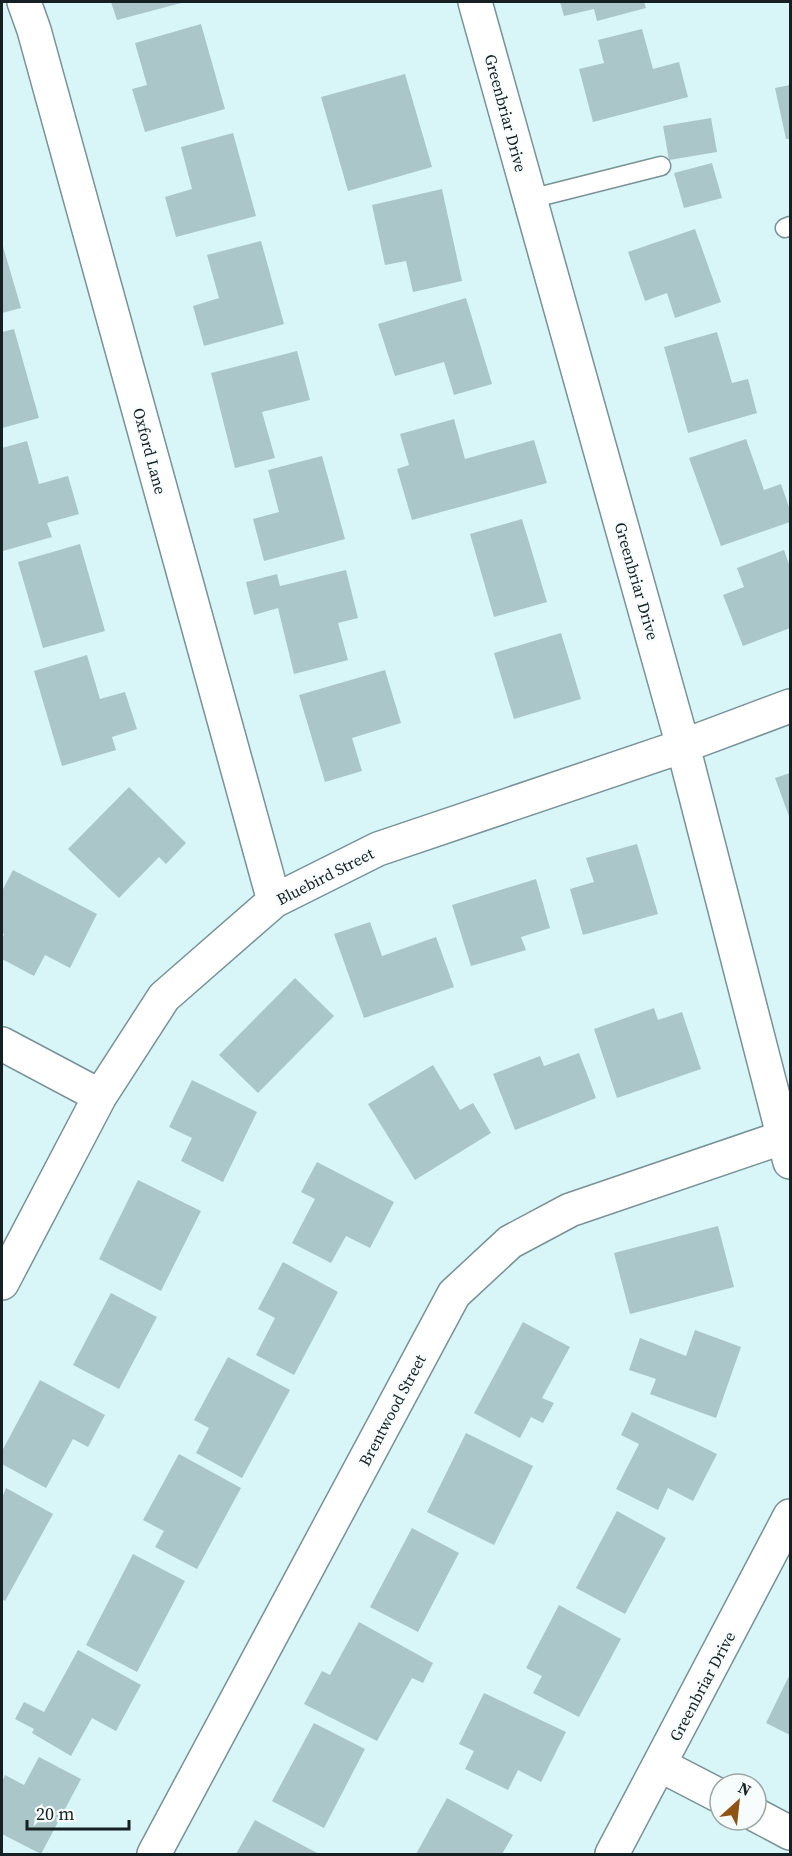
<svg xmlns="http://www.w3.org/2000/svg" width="792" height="1856" font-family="'Source Serif 4',serif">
  <rect width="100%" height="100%" fill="#d8f5f8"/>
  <path fill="#aac6c9" d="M111 2H185L117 20Z
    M560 2H644L646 8 597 21 594 9 564 16Z
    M201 24 225 109 145 132 132 89 147 85 135 43Z
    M642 29 653 69 679 62 688 97 593 122 579 69 604 63 598 40Z
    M405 74 432 167 348 191 321 97Z
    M790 85V139H786L775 88Z
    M711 118 717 152 669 160 663 126Z
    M233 133 256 216 176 237 165 197 192 189 181 147Z
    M712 163 722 198 684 208 674 173Z
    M442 189 462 281 413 292 406 261 385 265 372 205Z
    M695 229 721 302 675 318 667 293 645 301 628 252Z
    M261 241 284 324 204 346 193 306 219 298 207 255Z
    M2 243 21 308 2 313Z
    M466 298 492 384 454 395 444 362 395 376 378 324Z
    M14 329 39 418 2 428V332Z
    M717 332 732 383 748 379 757 413 688 433 664 347Z
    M297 351 310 400 262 412 275 458 235 468 211 373Z
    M454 419 465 459 534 440 547 483 412 520 397 469 409 465 400 434Z
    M746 439 764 490 781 484 790 510V522L721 546 689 458Z
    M27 441 39 484 68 476 79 514 47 523 52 537 3 551 2 448Z
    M322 456 345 539 264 561 253 519 279 512 268 470Z
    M522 519 547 602 494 617 470 534Z
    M80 544 105 631 43 648 18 562Z
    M784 550 790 567V628L743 646 723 595 744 587 737 568Z
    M346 570 358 618 338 623 348 660 294 674 278 608 254 615 246 582 277 574 280 586Z
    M561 633 581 699 514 719 494 653Z
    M87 655 100 699 125 692 137 729 112 737 116 750 62 766 34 671Z
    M385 670 401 723 352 738 362 771 325 782 299 695Z
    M790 773V819L775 778Z
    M129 787 186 843 166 864 159 857 119 898 68 849Z
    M637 844 658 914 583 935 570 889 594 882 586 858Z
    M13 870 97 914 70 968 45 955 34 976 2 959V940L4 934 2 933V891Z
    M536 879 550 928 521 937 526 950 471 966 452 905Z
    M370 922 382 956 436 937 454 987 364 1018 334 934Z
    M295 978 334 1016 258 1093 219 1055Z
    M654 1008 658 1020 682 1012 701 1069 617 1098 594 1029Z
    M579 1053 596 1098 515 1130 493 1074 540 1056 544 1066Z
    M433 1065 460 1110 473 1103 491 1133 415 1180 368 1104Z
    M192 1080 257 1112 223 1182 181 1161 192 1138 169 1127Z
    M317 1162 394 1202 370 1248 346 1236 331 1263 292 1243 315 1199 301 1192Z
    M138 1180 201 1211 161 1291 99 1259Z
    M718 1226 734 1287 630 1314 614 1253Z
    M283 1262 338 1292 294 1375 256 1355 275 1318 258 1309Z
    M111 1293 157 1317 119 1389 73 1365Z
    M523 1322 570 1347 542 1398 554 1403 543 1423 531 1417 520 1438 474 1413Z
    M695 1330 741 1347 716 1418 650 1394 656 1379 629 1370 640 1338 686 1356Z
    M228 1357 290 1390 242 1478 196 1453 209 1428 194 1420Z
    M40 1380 105 1415 88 1447 73 1439 46 1488 2 1464V1451Z
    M632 1412 717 1454 693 1501 668 1488 658 1510 616 1489 639 1444 621 1435Z
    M466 1433 533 1466 494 1545 427 1512Z
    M179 1454 241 1488 197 1569 155 1547 164 1531 143 1520Z
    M6 1488 53 1514 5 1601 2 1599V1498Z
    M617 1511 666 1538 625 1614 576 1588Z
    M412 1528 459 1553 418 1632 370 1607Z
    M133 1554 185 1581 137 1672 86 1645Z
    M559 1605 621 1639 579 1717 533 1693 542 1676 526 1668Z
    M359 1622 433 1663 423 1683 412 1678 377 1741 304 1704 322 1671 330 1675Z
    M78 1650 141 1685 116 1731 92 1718 71 1756 32 1733 34 1729 15 1719 24 1702 44 1712Z
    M790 1674V1735L766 1723Z
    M484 1693 566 1732 541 1782 518 1770 508 1790 465 1769 474 1751 459 1744Z
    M314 1723 365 1749 324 1828 272 1801Z
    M39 1757 81 1779 41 1854 2 1834V1782L5 1775 24 1785Z
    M447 1798 513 1835 502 1854H416Z
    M255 1820 319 1854H236Z"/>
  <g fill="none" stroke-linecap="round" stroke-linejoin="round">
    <defs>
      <path id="service" d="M530 199 661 166
        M785 228 790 226"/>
      <path id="minor" d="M24 2 34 30 274 901
        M475 2 683 746 790 1162
        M2 1044 100 1096
        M2 1283 100 1096 164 997 274 901 378 849 683 746 790 706
        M660 1765 720 1796
        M756 1815 790 1833
        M154 1854 454 1294 510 1242 570 1210 784 1137
        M612 1854 790 1516"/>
    </defs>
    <use href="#service" stroke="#789296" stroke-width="21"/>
    <use href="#minor" stroke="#789296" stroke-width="36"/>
    <use href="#service" stroke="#fff" stroke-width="18"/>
    <use href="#minor" stroke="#fff" stroke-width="33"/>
  </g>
  <g text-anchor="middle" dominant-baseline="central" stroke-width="4.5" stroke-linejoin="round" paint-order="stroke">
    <g font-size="16" fill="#162022" stroke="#f7fdfd">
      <text transform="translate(506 113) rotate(75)">Greenbriar Drive</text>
      <text transform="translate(150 451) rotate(75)">Oxford Lane</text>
      <text transform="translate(637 581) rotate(74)">Greenbriar Drive</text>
      <text transform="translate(325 876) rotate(-27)">Bluebird Street</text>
      <text transform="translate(392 1410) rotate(-62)">Brentwood Street</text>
      <text transform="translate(702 1686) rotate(-62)">Greenbriar Drive</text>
    </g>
  </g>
  <rect width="792" height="1856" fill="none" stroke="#162022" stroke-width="6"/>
  <g transform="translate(738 1802) rotate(27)"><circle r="28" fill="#f7fdfd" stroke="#9da5a5" stroke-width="1.5"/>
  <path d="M0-4.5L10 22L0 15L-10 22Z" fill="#8f5313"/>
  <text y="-9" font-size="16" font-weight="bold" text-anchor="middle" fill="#162022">N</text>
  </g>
  <path d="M27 1820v9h102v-9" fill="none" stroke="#162022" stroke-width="3"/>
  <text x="36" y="1820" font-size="18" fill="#162022" stroke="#f7fdfd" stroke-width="4.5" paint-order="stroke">20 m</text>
</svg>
